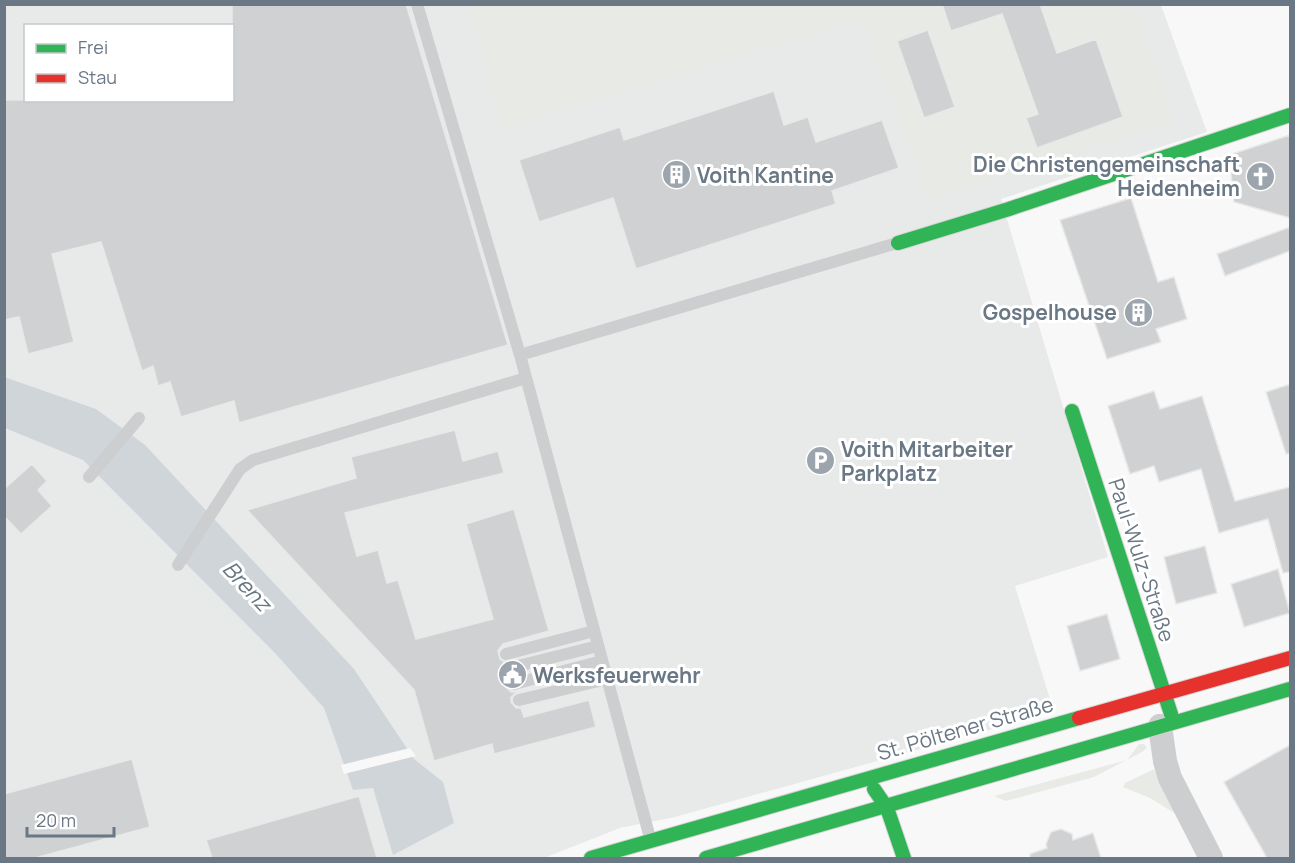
<svg xmlns="http://www.w3.org/2000/svg" width="1295" height="863" font-family="Manrope,sans-serif">
  <rect width="100%" height="100%" fill="#f8f8f8"/>
  <path fill="#e8eaea" fill-rule="evenodd" d="M5 5H1161L1207 132 1001 199 1108 557 1015 586 1054 712 675 817 620 828 544 858H5ZM26 26H232V100H26Z"/>
  <path fill="#e8eae6" d="M470 5H1133L1174 121 929 200 862 19 502 128Z
    M1139 744H1144L1147 748 1142 752 1094 777 1006 801 994 796 1127 760Z
    M1154 769 1179 816 1150 798 1123 787 1125 783Z"/>
  <path fill="#cfd5d8" d="M4 377 96 409 145 445 354 669 414 759 443 782 454 823 393 855 373 788 353 790 324 708 275 653 83 460 5 428Z"/>
  <path fill="#f8f8f8" d="M410 748 416 756 344 774 341 765Z"/>
  <path fill="#cfd1d2" stroke="#e8e8e8" stroke-width="1.5" d="M232 4H406L508 345 239 423 234 401 181 417 170 382 158 386 153 366 142 371 101 242 52 254 74 342 28 354 19 317 4 320V100H232Z
    M942 4H1040L1057 53 1096 39 1123 117 1037 148 1026 118 1038 114 1002 14 951 31Z
    M928 30 955 107 924 118 897 41Z
    M774 91 784 125 808 117 816 142 882 120 899 168 832 191 836 204 636 269 613 198 539 222 519 160 620 127 624 140Z
    M1290 135V218L1234 202 1229 155Z
    M1131 198 1158 282 1174 277 1187 319 1156 329 1161 342 1107 359 1060 220Z
    M1290 227V251L1225 276 1217 254Z
    M1290 384V453L1286 454 1266 392Z
    M1154 391 1160 409 1202 396 1235 501 1290 487V572L1283 573 1268 519 1219 533 1201 469 1159 482 1154 466 1130 474 1108 406Z
    M455 430 463 461 498 451 504 473 345 513 357 556 378 550 387 583 398 580 416 639 493 619 466 524 514 509 549 631 503 644 498 651 500 659 504 662 502 671 507 676H512L506 681V687L511 692H517L511 697V702L516 708H521L524 717 589 700 596 727 494 754 492 744 434 761 414 690 247 510 356 478 351 457Z
    M32 464 47 481 38 490 52 506 21 534 4 516V489Z
    M1205 546 1217 593 1176 604 1164 557Z
    M1278 569 1290 613 1244 627 1231 584Z
    M1107 614 1120 659 1080 671 1067 626Z
    M1290 745V858H1267L1224 782Z
    M132 759 150 827 35 858H4V794Z
    M359 796 377 858H212L206 840Z
    M1061 829 1072 834 1073 840 1093 833 1101 858H1030V854L1047 848 1046 844 1051 832Z"/>
  <g fill="none" stroke-linecap="round" stroke-linejoin="round">
    <defs>
      <path id="fast" d="M898 243 1009 209 1290 115
        M1072 411 1171 714
        M874 789 887 808 904 858
        M591 858 1079 718
        M706 858 1290 689"/>
      <path id="jam" d="M1079 718 1290 658"/>
    </defs>
    <use href="#fast" stroke="#d5d6d6" stroke-width="16"/>
    <use href="#jam" stroke="#d5d6d6" stroke-width="16"/>
    <path stroke="#cdcecf" stroke-width="12" d="M417 4 520 355 650 838
      M520 355 897 243
      M89 477 139 418
      M178 565 240 469 253 460 526 378
      M506 654 594 631
      M510 668 598 646
      M514 684 602 661
      M519 700 607 679"/>
    <path stroke="#cdcecf" stroke-width="24" d="M1160 726 1165 761 1170 778 1211 858"/>
    <use href="#fast" stroke="#30b455" stroke-width="14"/>
    <use href="#jam" stroke="#e5322d" stroke-width="14"/>
  </g>
  <defs>
    <symbol id="building-disc" viewBox="-11 -11 22 22"><circle r="9.5" fill="#9ca4ad" stroke="#fff"/><path d="M-4-6H4V6H1V3H-1V6H-4ZM-2.5-4.3h1.7v1.8h-1.7ZM.8-4.3h1.7v1.8H.8ZM-2.5-1h1.7V.8h-1.7ZM.8-1h1.7V.8H.8Z" fill="#fff"/></symbol>
    <symbol id="church-disc" viewBox="-11 -11 22 22"><circle r="9.5" fill="#9ca4ad" stroke="#fff"/><path d="M-1.2-6h2.4v3.5h3.3v2.4h-3.3V6h-2.4V-.1h-3.3v-2.4h3.3Z" fill="#fff"/></symbol>
    <symbol id="parking-disc" viewBox="-11 -11 22 22"><circle r="9.5" fill="#9ca4ad" stroke="#fff"/><path d="M-3.5-5.5H1a3.5 3.5 0 0 1 0 7H-1V5.5H-3.5ZM-1-3.4V-.6H.8a1.4 1.4 0 0 0 0-2.8Z" fill="#fff"/></symbol>
    <symbol id="civic-disc" viewBox="-11 -11 22 22"><circle r="9.5" fill="#9ca4ad" stroke="#fff"/><path d="M-.6-6.5H3V-4.5H.6V-3L4-1V1h2V6H-6V1h2V-1L-.6-3ZM-1.2 2.5V6h2.4V2.5Z" fill="#fff"/></symbol>
  </defs>
  <g fill-rule="evenodd">
    <use href="#building-disc" x="660" y="158" width="33" height="33"/>
    <use href="#church-disc" x="1244" y="160" width="33" height="33"/>
    <use href="#building-disc" x="1122" y="296" width="33" height="33"/>
    <use href="#parking-disc" x="804" y="444" width="33" height="33"/>
    <use href="#civic-disc" x="496" y="658" width="33" height="33"/>
  </g>
  <g text-anchor="middle" dominant-baseline="central" stroke-width="6" stroke-linejoin="round" paint-order="stroke">
    <g font-size="21" font-weight="bold" fill="#6a7785" stroke="#fff" text-anchor="start">
      <text x="1240" y="164" text-anchor="end">Die Christengemeinschaft<tspan x="1240" dy="24">Heidenheim</tspan></text>
      <text x="697" y="175">Voith Kantine</text>
      <text x="1117" y="312" text-anchor="end">Gospelhouse</text>
      <text x="841" y="449">Voith Mitarbeiter<tspan x="841" dy="24">Parkplatz</tspan></text>
      <text x="533" y="675">Werksfeuerwehr</text>
    </g>
    <g font-size="21" fill="#6a7785" stroke="#fff">
      <text transform="translate(1142 560) rotate(72)">Paul-Wulz-Straße</text>
      <text transform="translate(965 728) rotate(-16)">St. Pöltener Straße</text>
    </g>
    <g font-size="22" font-style="italic" fill="#667780" stroke="#fff">
      <text transform="translate(247 586) rotate(47)">Brenz</text>
    </g>
  </g>
  <rect width="1295" height="863" fill="none" stroke="#6a7785" stroke-width="12"/>
  <rect x="24" y="24" width="210" height="78" fill="#ffffff" stroke="#c3c9ce" stroke-width="1.5"/>
  <rect x="36" y="44" width="30" height="9" fill="#30b455" stroke="#c3c9ce" stroke-width="1.5"/>
  <text x="78" y="54" font-size="18" fill="#6a7785">Frei</text>
  <rect x="36" y="74" width="30" height="9" fill="#e5322d" stroke="#c3c9ce" stroke-width="1.5"/>
  <text x="78" y="84" font-size="18" fill="#6a7785">Stau</text>
  <path d="M27 827v9h87v-9" fill="none" stroke="#6a7785" stroke-width="3"/>
  <text x="36" y="827" font-size="18" fill="#6a7785" stroke="#ffffff" stroke-width="4.5" paint-order="stroke">20 m</text>
</svg>
